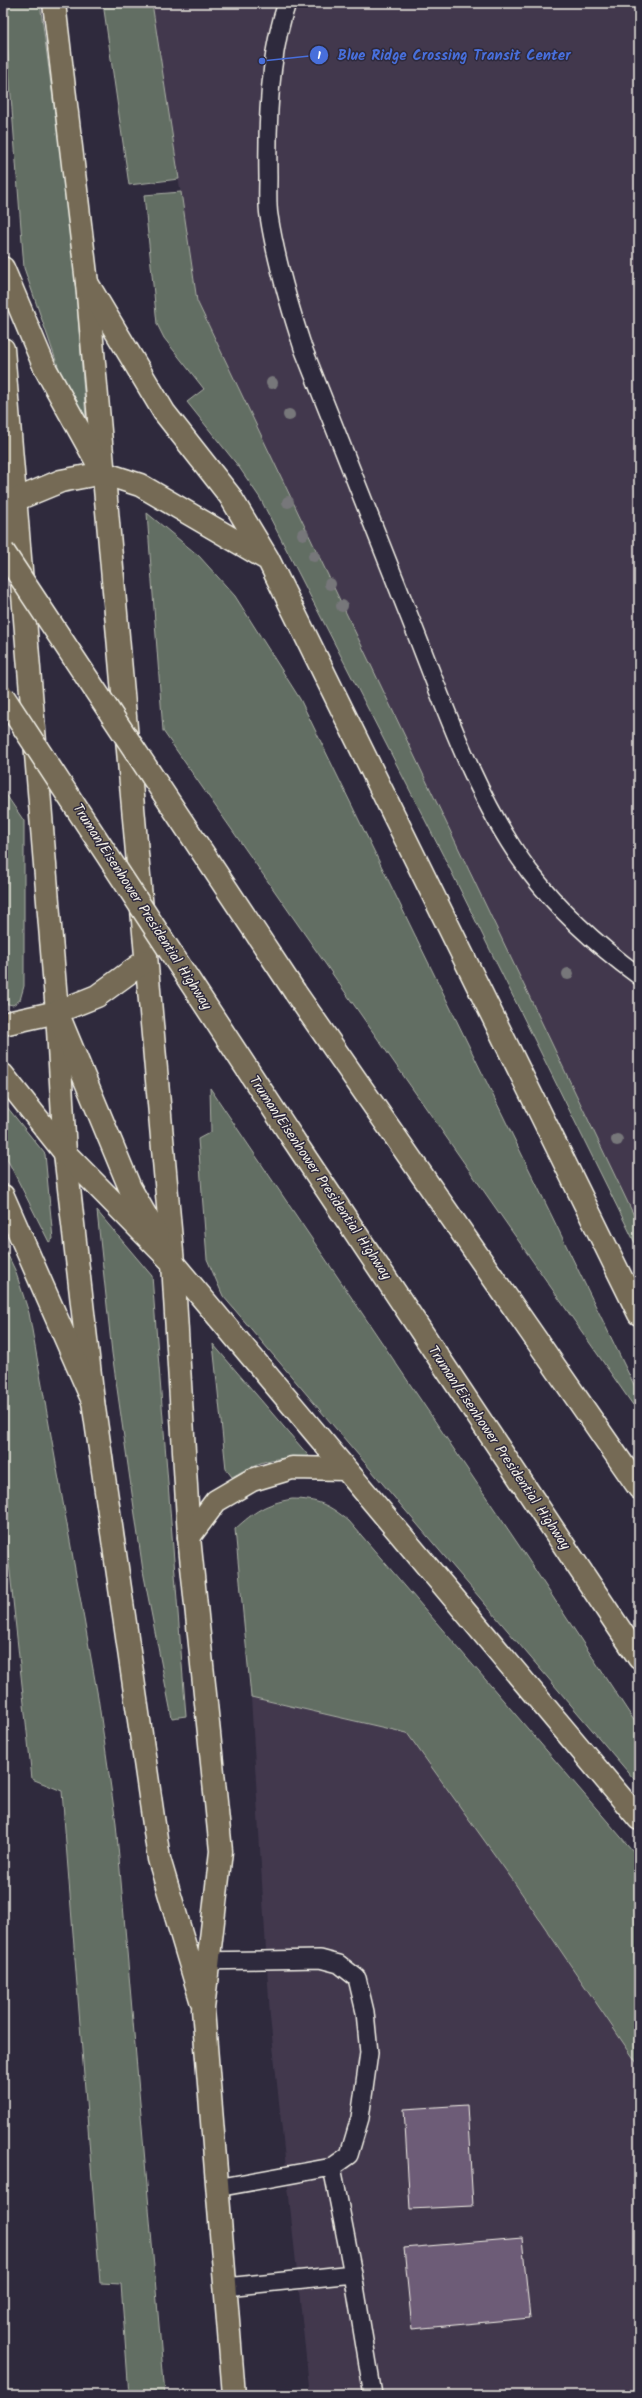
<svg xmlns="http://www.w3.org/2000/svg" width="642" height="2398" font-family="Kalam,sans-serif">
  <rect width="100%" height="100%" fill="#2f2a3d"/>
  <filter id="ink" filterUnits="userSpaceOnUse"><feTurbulence type="fractalNoise" baseFrequency=".025" numOctaves="2"/><feDisplacementMap in="SourceGraphic" scale="8" xChannelSelector="R" yChannelSelector="G"/><feConvolveMatrix kernelMatrix="1 2 1 2 8 2 1 2 1" color-interpolation-filters="sRGB"/></filter>
  <g filter="url(#ink)">
    <path fill="#42394e" d="M152 3H639V1226L197 301Z
      M251 1697 407 1733 512 1879 639 2066V2395H310L270 2017Z"/>
    <path fill="#626e63" stroke="#abb0a6" d="M4 3H40L72 239 87 431 69 398 24 268Z
      M103 3H152L179 179 129 185Z
      M181 192 197 301 639 1226V1251L445 859 260 498 239 467 187 402 204 389 164 338 157 324 144 195Z
      M147 513 199 556 235 596 300 699 639 1395V1399L633 1405 163 731Z
      M3 790 24 821V986L20 1000 13 1005 3 1003Z
      M210 1088 520 1547 639 1728V1785L223 1296 207 1259 198 1139 211 1132Z
      M3 1102 45 1154 53 1239 49 1242 3 1151Z
      M97 1211 152 1276 186 1716 172 1718 143 1571 112 1353Z
      M3 1245 15 1270 29 1313 98 1697 116 1823 165 2395H129L121 2284 100 2283 62 1791 32 1779 3 1506Z
      M213 1344 313 1461C277 1455 264 1459 232 1477L226 1469Z
      M292 1499C318 1499 329 1505 349 1521L639 1858V2066L512 1879 407 1733 251 1697 235 1529C255 1511 265 1504 292 1499Z"/>
    <path fill="#6d5c77" stroke="#f4f1e8" d="M467 2105 473 2206 410 2209 404 2109Z
      M522 2238 530 2318 412 2329 404 2248Z"/>
    <g fill="none" stroke-linecap="round" stroke-linejoin="round">
      <defs>
        <path id="service" d="M287 3C269 54 267 123 268 177 268 190 267 204 269 216 276 261 289 305 303 348 337 435 372 521 406 608 441 695 473 796 529 871 560 912 598 946 639 976
          M196 1961 320 1959 339 1964 357 1978 365 2012 369 2053 360 2118 349 2155 332 2167 217 2188
          M332 2167 353 2274 373 2395
          M226 2287 353 2274"/>
        <path id="primary" d="M54 3 87 283 173 1263 189 1537 221 1851 203 2009 234 2395
          M3 349 57 1012 65 1153 93 1401 159 1859 201 2000"/>
        <path id="motorway" d="M3 268 45 368 103 473
          M87 283 164 412 230 496 268 559 639 1314
          M15 500 61 481 103 473 140 485 265 558
          M295 992 639 1488
          M57 1012 130 1188 158 1237
          M3 1024 57 1012 97 996 145 961
          M3 1075 65 1153 173 1263 639 1819
          M293 1139 639 1658
          M3 1196 93 1401
          M189 1537 216 1501 252 1480 292 1468 345 1469"/>
      </defs>
      <use href="#service" stroke="#f4f1e8" stroke-width="20"/>
      <use href="#primary" stroke="#f4f1e8" stroke-width="25"/>
      <use href="#motorway" stroke="#f4f1e8" stroke-width="25"/>
      <use href="#service" stroke="#2f2a3d" stroke-width="17"/>
      <use href="#primary" stroke="#746b55" stroke-width="22"/>
      <use href="#motorway" stroke="#746b55" stroke-width="22"/>
      <defs>
        <path id="motorway-bridge" d="M3 551 295 992
          M3 696 293 1139"/>
      </defs>
      <use href="#motorway-bridge" stroke="#f4f1e8" stroke-width="25" stroke-linecap="butt"/>
      <use href="#motorway-bridge" stroke="#746b55" stroke-width="22"/>
    </g>
    <g fill="#77777a">
      <circle cx="272" cy="383" r="6"/>
      <circle cx="289" cy="415" r="6"/>
      <circle cx="288" cy="502" r="6"/>
      <circle cx="303" cy="534" r="6"/>
      <circle cx="314" cy="556" r="6"/>
      <circle cx="330" cy="584" r="6"/>
      <circle cx="342" cy="606" r="6"/>
      <circle cx="568" cy="974" r="6"/>
      <circle cx="617" cy="1140" r="6"/>
    </g>
  </g>
  <g text-anchor="middle" dominant-baseline="central" stroke-width="3" stroke-linejoin="round" paint-order="stroke">
    <g font-size="14" fill="#f4f1e8" stroke="#2f2a3d">
      <text transform="translate(142 907) rotate(57)">Truman/Eisenhower Presidential Highway</text>
      <text transform="translate(320 1178) rotate(56)">Truman/Eisenhower Presidential Highway</text>
      <text transform="translate(499 1448) rotate(56)">Truman/Eisenhower Presidential Highway</text>
    </g>
  </g>
  <path fill="none" stroke="#486fdb" stroke-width="1.5" d="M262 61L319 55"/>
  <g fill="#486fdb" stroke="#2f2a3d" stroke-width="1.5">
    <circle cx="262" cy="61" r="4"/>
    <circle cx="319" cy="55" r="10"/>
  </g>
  <g font-size="12" text-anchor="middle" font-weight="bold" fill="#fff">
    <text x="319" y="59">1</text>
  </g>
  <g font-size="15" text-anchor="middle" font-weight="bold" fill="#486fdb" stroke="#2f2a3d" stroke-width="3" stroke-linejoin="round" paint-order="stroke">
    <text x="454" y="60">Blue Ridge Crossing Transit Center</text>
  </g>
  <rect width="642" height="2398" fill="none" stroke="#2f2a3d" stroke-width="16"/>
  <rect x="8" y="8" width="626" height="2382" fill="none" stroke="#f4f1e8" stroke-width="1.5" filter="url(#ink)"/>
</svg>
